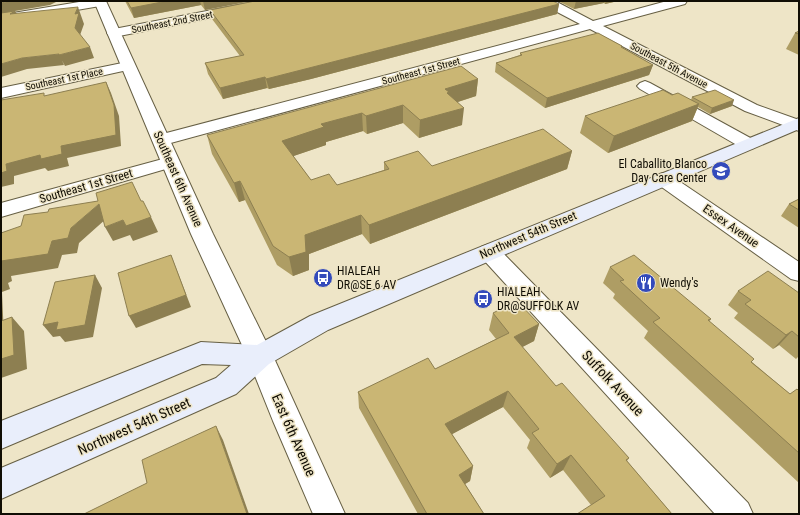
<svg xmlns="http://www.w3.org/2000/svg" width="800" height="515" font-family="'Roboto Condensed',sans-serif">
  <rect width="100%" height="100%" fill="#eee5c7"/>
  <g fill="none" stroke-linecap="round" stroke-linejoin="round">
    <defs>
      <path id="minor" d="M85 1 106 2 104 5 100 6 1 23V15Z
        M259 1H284L282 4 278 5 114 37 109 36 107 33 109 30 114 29Z
        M540 1H555L593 21 667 1H687L685 4 603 26 757 105 799 120V131L745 111 590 29 167 144 161 145 155 144 152 140 155 136 580 24 542 4Z
        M127 62 132 63 134 66 132 69 1 98V88Z
        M645 81 650 83 754 140 757 144 754 148 748 149 742 148 640 89 637 86 640 83Z
        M170 157 176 158 179 162 176 166 1 217V203Z
        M663 173 670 175 799 262V281L791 279 656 183 654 179 656 175Z
        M489 244 497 247 748 503 753 514H715L481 257 478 252 481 247Z"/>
      <path id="tertiary" d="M94 1H106L213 234 273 356 345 514H313L273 421 247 356 191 234Z"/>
      <path id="secondary" d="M799 118V129L328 330 269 364 236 394 1 499V468L216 378 231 365 202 364 1 449V421L201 342 257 345 310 316Z"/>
    </defs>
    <use href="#minor" stroke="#665f44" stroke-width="2"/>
    <use href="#tertiary" stroke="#665f44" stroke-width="2"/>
    <use href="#secondary" stroke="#665f44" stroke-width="2"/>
    <use href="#minor" fill="#fff" fill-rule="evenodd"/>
    <use href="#tertiary" fill="#fff" fill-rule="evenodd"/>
    <use href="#secondary" fill="#e9eefb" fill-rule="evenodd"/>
  </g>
  <path fill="#ae9d64" d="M125 1H251L205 10 201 5 134 18Z
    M558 1H618L605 4 604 3 574 9Z
    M559 4 557 14 311 79 269 89 267 88 223 99 208 74 205 63 240 56 212 19 210 10Z
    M799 31V55L786 49 795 33Z
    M622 47 653 65 649 75 545 108 495 72 496 63 520 55V53Z
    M478 79 476 96 458 102 462 125 419 138 403 123 367 134 363 131 326 142V145L293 156 311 180 337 185 384 170V162L432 166 572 151 567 169 370 244 362 234 309 254V270L293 276 277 265 245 200 239 202 212 154 207 135Z
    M672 95 691 100 692 97 732 106 710 114 698 107 692 121 608 153 580 133 585 116Z
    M799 199V228L781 216 789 204Z
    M610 267 711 319 709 322 752 362 790 394 799 391V483L644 338 648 331 613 298 615 294 603 283Z
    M738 291 799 293V358L798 357 796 359 779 345 773 349 734 318 738 313 728 305Z
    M493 313 539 324 534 341 522 347 556 386 629 458 627 461 672 514 591 505 563 470 550 478 527 448 530 440 503 407 452 434 473 466 470 481 465 484 484 514H418L359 408 358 392 435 369 496 339 489 330Z"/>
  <path fill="#8d7f51" d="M11 1H58L50 5 15 11 21 21 10 14 1 13V3Z
    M167 1H200L201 5 134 18 131 8Z
    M203 1H251L205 10Z
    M576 1H605L604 3 574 9Z
    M606 1H618L605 4Z
    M559 4 557 14 311 79 269 89 266 79Z
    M78 7 84 24 79 38 75 28V14Z
    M90 47 94 58 65 66 59 55Z
    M59 54 64 65 27 69 1 77V64L22 58Z
    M653 65 649 75 545 108 547 98Z
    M265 77 267 88 223 99 220 88Z
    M478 79 476 96 448 105 445 89Z
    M106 82 111 93 119 116 121 146 67 158 69 166 48 171 45 168 14 176V184L1 187V173L6 164 61 146Z
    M734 100 732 106 710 114 712 108Z
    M699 104 692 121 608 153 614 136Z
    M403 105V123L367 134 366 116Z
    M464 108 462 125 419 138 420 120Z
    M362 113 363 131 326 142V145L285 159 282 141 321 124Z
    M572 151 567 169 370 244 369 225Z
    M240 181 245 200 239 202 234 183Z
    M99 204 107 218 79 243 77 253 62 255 58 268 11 276 12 281 8 283 10 289 2 292 4 338 1 334V261L71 228Z
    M361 215 362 234 309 254V270L293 276 289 257 305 235Z
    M151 217 158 232 133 241 130 235 113 241 105 227 123 220Z
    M171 255 191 307 136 328 129 316Z
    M95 275 102 288 93 337 65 342 60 336 53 337 43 325Z
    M12 317 24 331 27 369 1 378V359Z
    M539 324 534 341 509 354 514 337Z
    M792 331 779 345 773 349 786 335Z
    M508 391 503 407 443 439 445 424Z
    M216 426 223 440 249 514H247Z
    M571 455 563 470 550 478 557 464Z
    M473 466 470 481 457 489 459 475Z"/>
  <path fill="#cab674" stroke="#8d7f51" d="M1 1H11L1 3Z
    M127 1H167L131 8Z
    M255 1H553L559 4 309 68 266 79 265 77 220 88 205 63 244 55 210 10Z
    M78 7 75 14 79 13 75 28 90 47 59 55V54L22 58 1 64V13L15 11 10 14Z
    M799 31V34L795 33Z
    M598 33 622 46 621 47 653 65 547 98 496 63 522 55 520 53Z
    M461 66 478 79 445 89 449 92 447 93 464 108 420 120 403 105 366 116 362 113 321 124 324 127 282 141 311 180 329 174 337 185 389 169 384 162 418 151 432 166 543 129 572 151 369 225 361 215 305 235 306 252 289 257 273 246 240 181 234 183 207 135Z
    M106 82 114 105 116 135 61 146 62 154 41 159 40 155 6 164 7 171 1 173V100L44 93V96Z
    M663 90 672 95 678 93 699 104 614 136 585 116Z
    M715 90 734 100 712 108 692 97Z
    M132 182 141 201H143L151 217 126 226 123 220 105 227 99 204 71 228 68 238 52 241 48 254 1 261V233L21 226 24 215 48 212 49 209 98 201 96 193Z
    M799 199V210L789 204Z
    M171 255 186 295 129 316 118 273Z
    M634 255 711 319 708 320 754 359 751 362 790 394 797 389 799 391V453L653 322 660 318 620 281 624 280 610 267Z
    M768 271 799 293V337L792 331 786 335 745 304 751 300 738 291Z
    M95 275 85 325 56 330 58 322 43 325 55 282Z
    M517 301 539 324 514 337 556 386 562 383 629 458 626 460 672 514H577L605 496 571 455 557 464 532 433 539 429 508 391 445 424 473 466 459 475 484 514H427L358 392 428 358 435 369 509 333 493 313Z
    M12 317 14 355 1 359V321Z
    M216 426 247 514H84L147 483 142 460Z"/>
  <defs>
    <symbol id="school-disc" viewBox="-11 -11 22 22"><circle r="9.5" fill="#334abb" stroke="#eee5c7"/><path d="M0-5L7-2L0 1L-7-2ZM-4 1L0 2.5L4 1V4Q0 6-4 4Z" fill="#fff"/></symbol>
    <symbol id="bus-disc" viewBox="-11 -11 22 22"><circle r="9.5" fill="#334abb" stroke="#eee5c7"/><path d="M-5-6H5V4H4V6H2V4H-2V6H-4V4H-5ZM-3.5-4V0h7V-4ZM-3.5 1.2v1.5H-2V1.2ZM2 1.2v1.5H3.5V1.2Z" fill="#fff"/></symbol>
    <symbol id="restaurant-disc" viewBox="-11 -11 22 22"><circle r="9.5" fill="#334abb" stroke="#eee5c7"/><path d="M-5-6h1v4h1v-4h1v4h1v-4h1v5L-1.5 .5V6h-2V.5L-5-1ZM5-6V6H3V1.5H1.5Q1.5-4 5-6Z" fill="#fff"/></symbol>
  </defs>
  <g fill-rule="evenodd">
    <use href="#school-disc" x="710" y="160" width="22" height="22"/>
    <use href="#bus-disc" x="312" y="267" width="22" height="22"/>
    <use href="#restaurant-disc" x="635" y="272" width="22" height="22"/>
    <use href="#bus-disc" x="472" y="288" width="22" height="22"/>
  </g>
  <g text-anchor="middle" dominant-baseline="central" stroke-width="3" stroke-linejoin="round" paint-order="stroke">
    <g font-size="10" fill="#100d04" stroke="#eee5c7">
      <text transform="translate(172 22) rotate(-11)">Southeast 2nd Street</text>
      <text transform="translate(669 65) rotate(28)">Southeast 5th Avenue</text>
      <text transform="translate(421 71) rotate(-15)">Southeast 1st Street</text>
      <text transform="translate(64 79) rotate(-12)">Southeast 1st Place</text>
    </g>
    <g font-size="12" fill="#100d04" stroke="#eee5c7" text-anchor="start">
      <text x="707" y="164" text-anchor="end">El Caballito Blanco<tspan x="707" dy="14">Day Care Center</tspan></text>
      <text x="337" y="271">HIALEAH<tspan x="337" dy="14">DR@SE 6 AV</tspan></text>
      <text x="660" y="283">Wendy's</text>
      <text x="497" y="292">HIALEAH<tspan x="497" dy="14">DR@SUFFOLK AV</tspan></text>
    </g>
    <g font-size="12" fill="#100d04" stroke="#eee5c7">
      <text transform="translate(178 179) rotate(66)">Southeast 6th Avenue</text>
      <text transform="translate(86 186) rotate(-16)">Southeast 1st Street</text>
      <text transform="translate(731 226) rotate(35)">Essex Avenue</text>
      <text transform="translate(528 235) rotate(-23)">Northwest 54th Street</text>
    </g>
    <g font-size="14" fill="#100d04" stroke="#eee5c7">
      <text transform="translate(613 383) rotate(47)">Suffolk Avenue</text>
      <text transform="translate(134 426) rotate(-24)">Northwest 54th Street</text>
      <text transform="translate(294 435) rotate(66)">East 6th Avenue</text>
    </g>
  </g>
  <rect width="800" height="515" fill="none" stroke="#100d04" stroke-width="4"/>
</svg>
